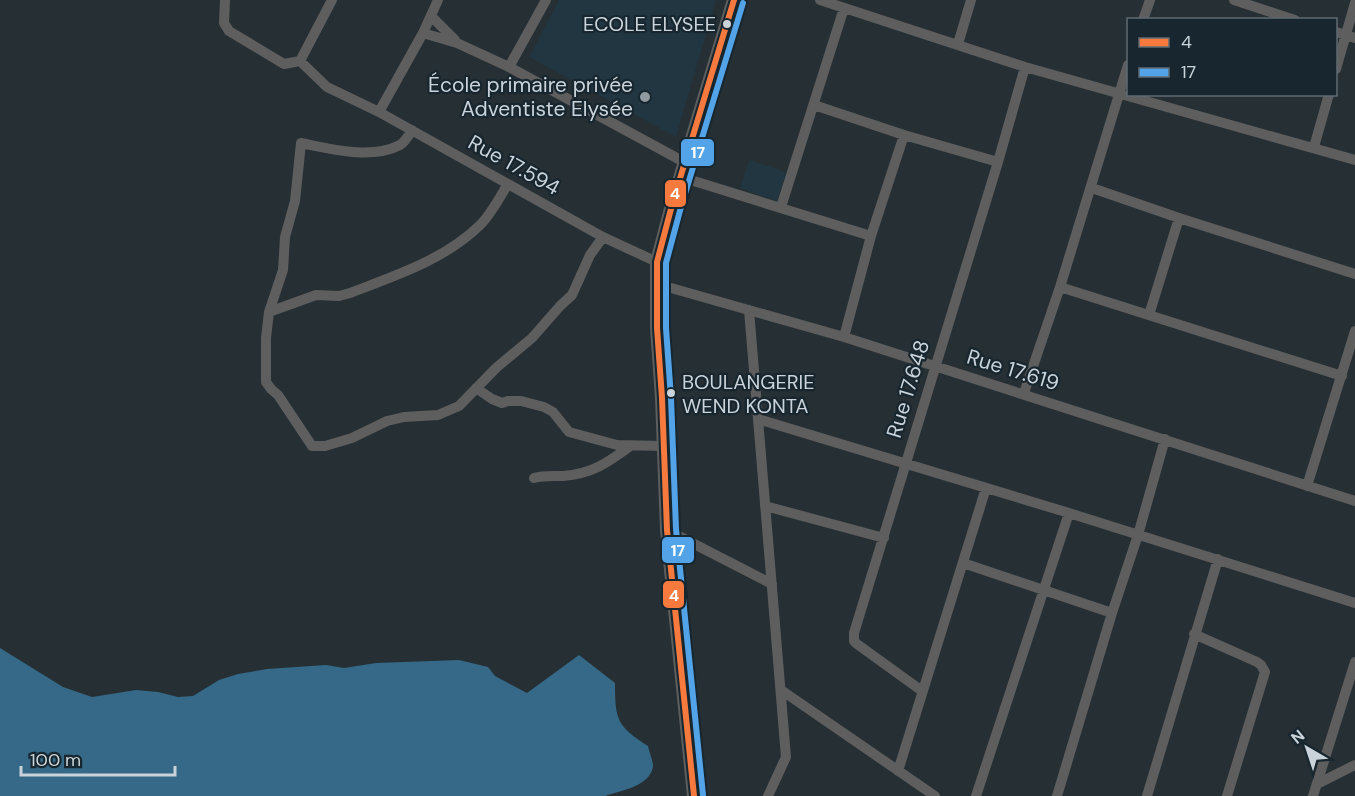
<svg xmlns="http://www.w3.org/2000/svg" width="1355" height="796" font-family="'DM Sans',sans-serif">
  <rect width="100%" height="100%" fill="#262f33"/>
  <path fill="#223642" d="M559 0H716L676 137 529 57Z
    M749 160 786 172 777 201 740 188Z"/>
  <path fill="#356987" d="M0 648 63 687 92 697 136 690 158 692 178 697 193 696 219 680 238 674 267 669 326 665 344 668 376 663 459 660 488 667 495 676 527 693 579 655 615 683C615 720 617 726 648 746 649 752 653 760 653 766 651 786 620 791 605 796H0Z"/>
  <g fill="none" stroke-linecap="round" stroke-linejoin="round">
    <path stroke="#5e5e5e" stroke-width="10" d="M225 0 224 23 229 31 284 64 300 61 327 87 379 112 603 237 657 262
      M820 0 1025 67 1355 160
      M1234 0 1295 20
      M431 16 455 40
      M1143 20 1150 0
      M1336 32 1355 38
      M423 33 457 43 509 67 686 163
      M958 44 971 0
      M300 61 332 0
      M509 67 546 0
      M1336 69 1355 3
      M814 105 904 135 998 162
      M379 112 423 33 438 0
      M412 130C409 135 405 142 400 145 371 160 331 149 301 143L295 201 285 237 283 270 269 312 266 338V382L271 389 278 395 312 446H325L352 438 387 421 404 417 438 415 459 406 496 368 532 338 560 306 572 295 590 255 603 237
      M1314 147 1329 94
      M681 177 871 236
      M1092 188 1179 218 1355 274
      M781 207 844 8
      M657 284 844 337 1355 501
      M1060 287 1342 376
      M749 310 786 757 768 796
      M269 312 316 295 339 296 350 293C394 276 444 260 479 226 491 215 499 198 508 184
      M1149 315 1179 218
      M844 337 871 236 904 135
      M476 388 492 399 502 403 508 401H521L544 407 553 412 569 432 617 445 664 446
      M1024 393 1060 287 1128 65
      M758 419 1069 513 1355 603
      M534 478C544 475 553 476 563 476 592 474 607 463 629 447
      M1307 486 1355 331
      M765 506 884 538
      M667 530 772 584
      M963 563 1112 613
      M1194 634 1257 662 1261 665 1265 672 1227 796
      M781 690 935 796
      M922 691 857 644 854 641V633L998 162 1025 67
      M898 771 986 488
      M1317 784 1355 765
      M976 796 1069 513
      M1057 796 1112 613 1138 535 1165 439
      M1147 796 1218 559
      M1313 796 1355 662"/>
    <path stroke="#5e5e5e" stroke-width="14" d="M694 796 667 530 662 398 657 328V262L672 205 734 0"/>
    <defs>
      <path id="bus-1" d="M694 796 667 530 662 398 657 328V262L672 205 734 0"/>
      <path id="bus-2" d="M703 795 676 529 671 398 666 328V263L681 207 743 3"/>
    </defs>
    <use href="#bus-1" stroke="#17262f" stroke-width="10"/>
    <use href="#bus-2" stroke="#17262f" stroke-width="10"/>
    <use href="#bus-1" stroke="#f6793e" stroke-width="6"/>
    <use href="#bus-2" stroke="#53a3e8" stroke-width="6"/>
  </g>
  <g fill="#cad3d9" stroke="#17262f" stroke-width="2">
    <circle cx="727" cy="24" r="5"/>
    <circle cx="671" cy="393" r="5"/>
  </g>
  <circle fill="#919a9f" stroke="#17262f" stroke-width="2" cx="645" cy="97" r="6"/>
  <g text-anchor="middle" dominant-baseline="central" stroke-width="4.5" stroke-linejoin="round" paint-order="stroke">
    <g font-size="20" fill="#cad3d9" stroke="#17262f" text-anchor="end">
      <text x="716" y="24">ECOLE ELYSEE</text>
      <text x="682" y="382" text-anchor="start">BOULANGERIE<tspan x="682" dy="24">WEND KONTA</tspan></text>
    </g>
    <g font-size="21" fill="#cad3d9" stroke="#17262f" text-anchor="end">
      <text x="633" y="85">École primaire privée<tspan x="633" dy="24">Adventiste Elysée</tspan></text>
    </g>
    <g font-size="21" fill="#cad3d9" stroke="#17262f">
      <text transform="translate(514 165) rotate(29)">Rue 17.594</text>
      <text transform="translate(1013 370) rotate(17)">Rue 17.619</text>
      <text transform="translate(908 389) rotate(-73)">Rue 17.648</text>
    </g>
  </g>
  <g stroke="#17262f" stroke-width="2">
    <rect x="680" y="138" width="35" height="29" rx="6" fill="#53a3e8"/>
    <rect x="664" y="179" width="23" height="29" rx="6" fill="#f6793e"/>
    <rect x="661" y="536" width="34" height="28" rx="6" fill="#53a3e8"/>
    <rect x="662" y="580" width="23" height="29" rx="6" fill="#f6793e"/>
  </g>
  <g font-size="16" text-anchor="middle" font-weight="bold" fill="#fff">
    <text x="698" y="158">17</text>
    <text x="675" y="199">4</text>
    <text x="678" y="556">17</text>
    <text x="674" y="601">4</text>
  </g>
  <rect x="1127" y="18" width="210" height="78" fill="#17262f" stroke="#5f6b73" stroke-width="1.5"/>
  <rect x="1139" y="38" width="30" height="9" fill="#f6793e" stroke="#5f6b73" stroke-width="1.5"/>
  <text x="1181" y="48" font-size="18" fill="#cad3d9">4</text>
  <rect x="1139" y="68" width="30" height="9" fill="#53a3e8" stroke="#5f6b73" stroke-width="1.5"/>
  <text x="1181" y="78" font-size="18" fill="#cad3d9">17</text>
  <g transform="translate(1307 748) rotate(321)" stroke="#17262f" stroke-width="4.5" paint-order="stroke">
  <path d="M0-4.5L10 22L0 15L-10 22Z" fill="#cad3d9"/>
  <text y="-9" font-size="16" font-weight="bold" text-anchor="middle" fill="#cad3d9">N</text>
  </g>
  <path d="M21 766v9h154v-9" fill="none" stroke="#cad3d9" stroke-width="3"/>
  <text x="30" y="766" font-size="18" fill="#cad3d9" stroke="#17262f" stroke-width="4.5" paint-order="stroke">100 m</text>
</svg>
